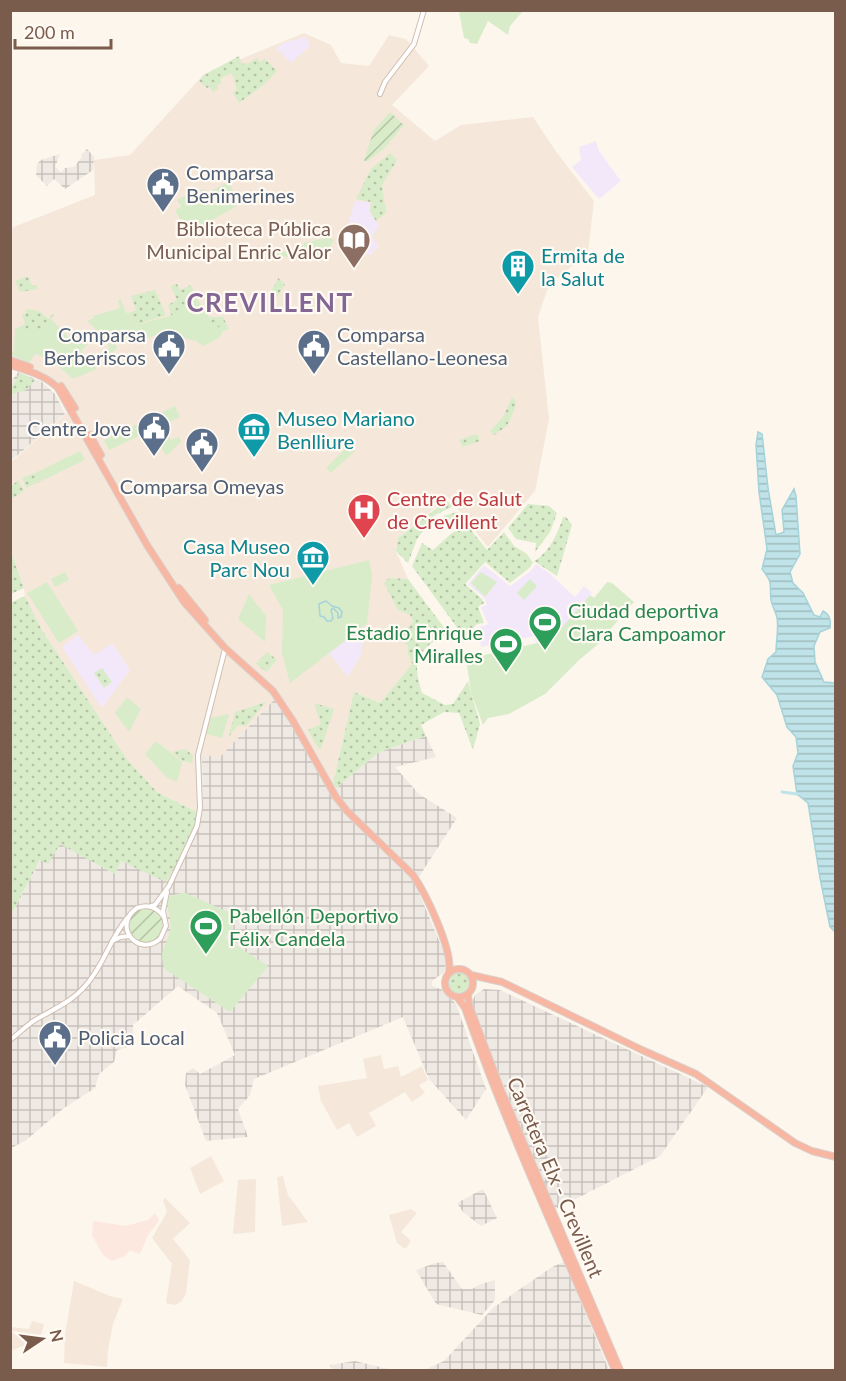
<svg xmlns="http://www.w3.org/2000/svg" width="846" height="1381" font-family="Lato,sans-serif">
  <defs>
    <pattern id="industrial-grid" width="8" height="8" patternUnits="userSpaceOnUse" patternTransform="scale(1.5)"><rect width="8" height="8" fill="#efe9e4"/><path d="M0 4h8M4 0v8" fill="none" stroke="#c7c0bb"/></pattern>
    <pattern id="grass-dots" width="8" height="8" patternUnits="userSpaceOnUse" patternTransform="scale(1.5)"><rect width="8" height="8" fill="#d8ecc9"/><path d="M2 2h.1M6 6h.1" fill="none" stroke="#b4c2a5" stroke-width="1.8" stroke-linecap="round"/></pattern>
    <pattern id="garden-furrows" width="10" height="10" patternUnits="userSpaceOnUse" patternTransform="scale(1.5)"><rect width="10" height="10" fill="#d8ecc9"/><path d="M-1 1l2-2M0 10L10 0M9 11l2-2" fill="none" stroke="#b4c2a5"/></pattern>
    <pattern id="water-rules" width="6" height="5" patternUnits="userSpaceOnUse" patternTransform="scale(1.5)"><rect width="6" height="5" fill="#bfe3e8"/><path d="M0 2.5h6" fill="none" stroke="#a0bbbe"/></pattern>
  </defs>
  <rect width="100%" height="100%" fill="#fdf6ec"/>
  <path fill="#f5e8da" d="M304 33 331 45 341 63 369 66 389 35 406 39 429 66 392 105 435 141 461 125 533 117 557 153 594 201 588 253 549 285 538 317 549 419 535 491 488 547 448 497 398 538 396 551 408 579 390 578 398 610 410 615 413 623 408 654 412 664 380 703 354 692 331 792 274 700 219 758 202 754 203 815 157 792 126 758 42 630 25 596 24 588 11 552V462L67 413 55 390 43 380 11 367V228L95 195 94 160 130 155 204 74Z
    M381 1055 384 1069 398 1066 401 1077 422 1066 428 1080 419 1085 425 1093 412 1102 405 1092 369 1113 376 1126 357 1137 349 1123 337 1130 321 1101 318 1086 367 1078 363 1059Z
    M211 1156 224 1181 200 1194 190 1168Z
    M283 1176 288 1195 308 1222 282 1226 277 1177Z
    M256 1179 255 1232 233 1234 238 1180Z
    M165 1198 190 1223 173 1239 190 1260 186 1293 182 1301 175 1305 166 1303 172 1264 152 1238 167 1212 163 1200Z
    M411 1209 417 1213 401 1232 411 1241 405 1249 397 1243 389 1215Z
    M74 1281 110 1296 123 1299 113 1324 108 1350 107 1367 64 1363 65 1335Z
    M32 1321 44 1324 40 1339 11 1351V1327L29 1329Z"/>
  <path fill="#fde8e0" d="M155 1213 159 1221 148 1235 140 1254 130 1250 125 1256 112 1261 103 1255 92 1235 93 1221 126 1226 148 1220Z"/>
  <path fill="url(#industrial-grid)" d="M87 149 94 157 93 170 65 189 54 179 47 186 36 175 37 164 41 160 60 154 55 167 61 172 65 168 74 167 82 157 81 155Z
    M18 372 42 382 55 394 65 414 11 461V382Z
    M274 700 279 702 331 792 379 752 426 736 436 757 395 767 419 794 457 818 415 883 447 960 444 972 432 981V986L443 990 456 1004 486 1089 466 1120 429 1079 403 1017 254 1079 250 1095 238 1109 248 1137 206 1141 185 1085 186 1073 193 1068 200 1074 235 1055 217 1013 178 986 133 1025 134 1045 117 1050 114 1062 99 1074 95 1088 64 1108 25 1141 11 1148V915L41 859 60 843 115 874 121 861 203 815 202 754 219 758Z
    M484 989 500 990 708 1087 660 1156 554 1210 471 1005 475 995Z
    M483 1189 497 1218 481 1226 463 1212 457 1203Z
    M443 1262 462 1289H472L481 1284 495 1280V1300L482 1315 436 1304 416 1270 435 1263Z
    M564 1262 609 1370H424L444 1361 493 1308 552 1267Z
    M355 1361 384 1368 396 1370H332L330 1365Z"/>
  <path fill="#f3e8fa" d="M306 37 310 46 291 63 276 48 286 42Z
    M596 141 599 151 621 181 599 199 572 167 581 160 579 147Z
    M355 201 371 203 369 212 379 226 372 237 379 246 370 255 356 252 343 242Z
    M536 564 549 573 575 597 584 586 592 593 551 640 536 643 534 636 481 647 477 628 488 624 481 607 487 605 484 598 468 584 484 565 510 586 531 571Z
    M366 626 361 655 348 677 329 653Z
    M78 635 94 655 112 643 130 670 104 706H100L62 647Z"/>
  <path fill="url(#grass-dots)" d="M239 56 242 64 249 63 257 58 260 62 265 59 277 71 265 84 239 103 233 93 237 90 232 73 221 78V83L217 86 218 89 213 92 209 87 207 88 199 81 204 75Z
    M390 153 397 160 382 185 386 213 376 221 370 211 371 202 356 199 371 169Z
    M205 189 207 193 183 206 179 204 178 199Z
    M28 276 32 286 37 285 38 289 20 292 15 281Z
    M278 278 285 284 275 301 268 297Z
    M177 284 180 290 191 285 196 297 191 300 189 311 175 318 171 315 168 305 177 300 171 286Z
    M155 290 166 315 133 326 129 313 136 310 131 296Z
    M26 309 39 311 48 319 53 314 55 315 40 330 26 335 15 329 25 324 22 315 26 313Z
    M210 317H223L226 323 210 333Z
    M20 373 35 380 26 390 12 394 11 389Z
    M512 397 516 402V406L507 426 494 435 490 431 503 417Z
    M477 434 480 441 463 447 459 440Z
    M35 473 39 482 26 488 22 478Z
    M18 480 24 491 11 499V487Z
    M447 500 452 507 435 515 417 539 408 563 396 551 398 538Z
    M528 504 549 506 557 513 550 532 535 552 536 543 516 539 508 528Z
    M457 512 464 520 451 526 443 516Z
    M563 517H566L572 525 557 576 534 561C549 553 558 533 563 517Z
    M467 525 487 550 504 532 514 546 527 554 533 563 528 569 510 583 485 562 465 584 482 599 484 603 478 607 484 623 477 624 464 637 412 566 422 543 433 550 452 533Z
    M11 552 24 588 11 594H10Z
    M389 578 408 579 448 633C418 650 411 658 422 693L445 705 453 704 468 681 480 724 473 750 459 713 444 712 421 725 426 736 379 752 336 788 333 783 354 692 380 703 412 664 408 654V645L404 643 403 634 413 622 410 615 398 610 384 583Z
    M25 596 42 630 126 758 157 792 203 815 166 882 121 861 115 874 60 844 48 864 40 860 11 915 10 603Z
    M267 652 277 660 266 672 256 664Z
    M102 668 112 682 104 688 94 673Z
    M266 702 246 726 238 725 228 738 235 712Z
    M314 703 334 709 321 749 318 748 308 730 321 724Z
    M186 749 193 756 192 763 182 761 172 752Z
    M447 983a12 12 0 1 1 24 0a12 12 0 1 1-24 0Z"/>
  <path fill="#d8ecc9" d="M459 11V10L523 11 510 26 508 35 488 21 477 44 470 43 468 39 464 38Z
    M228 182 235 194 231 197 237 206 188 234 175 210Z
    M350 224 359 226 354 243 346 241Z
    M330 237 334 241 323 255 314 258 271 256 304 245V243Z
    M196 297 211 320 210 332 226 323 229 329 223 331 219 338 203 346 196 341 161 333 145 339 115 344 117 348 109 356 104 354 109 348 107 342 103 340 93 341 105 338 87 321 94 318 93 316 120 308 118 300H121L126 313H129L133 326 173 315 175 318 189 311 191 300Z
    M51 319 73 342 82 335 89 343 81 351 97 369 73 379 51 360 35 354 29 363 11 355 14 350 15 329 26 334 34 330H40Z
    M175 406 180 417 109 450 104 440Z
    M165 427 171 440 179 437 181 442 167 455H165L155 432Z
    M349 445 355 451 331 473 326 468Z
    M80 451 85 460 39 482 35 473Z
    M369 560 372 575 367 624 290 683 282 653 283 610 269 585Z
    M65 572 69 580 55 587 51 579Z
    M481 572 497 582 485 597 471 583Z
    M530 579 537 586 524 600 517 593Z
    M47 582 78 631 59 643 27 593Z
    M607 582 612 583 634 602 597 645 578 661 545 694 509 714 488 718 483 725 471 692 466 659 551 640 590 595 594 598Z
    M249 594 266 616 265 642 238 619Z
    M127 697 141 709 129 732 115 713Z
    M227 714 229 715 222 738 206 734 211 718Z
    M156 741 182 762 177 782 166 777 145 754Z
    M181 893H186L239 917 225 938 268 966 230 1012 166 970C156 952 168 946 170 929 172 917 165 908 169 896Z"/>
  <path fill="url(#garden-furrows)" d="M390 112 404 125 384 149 366 162 364 160 374 130Z
    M129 925a17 17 0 1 1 34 0a17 17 0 1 1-34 0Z"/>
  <path fill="url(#water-rules)" stroke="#a5d3da" stroke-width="1.5" d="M758 432 762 434 763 442 768 488 776 535 784 532 782 510 794 489 796 496 800 554 790 572 793 583 803 593 814 615 820 617 823 611C830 615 831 620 830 628L820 632 814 646 815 662 824 682 835 683V932L830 927 820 878 808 803 797 794 793 766 798 753 796 737 787 727 777 695 762 677 768 659 776 652C776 642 779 626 777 618 776 612 772 606 771 600 769 582 774 585 762 569L767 549 759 492 756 445Z"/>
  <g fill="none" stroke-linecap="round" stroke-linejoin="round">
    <path stroke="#a5d3da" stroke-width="1.5" d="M326 601 332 606 339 608 342 612 341 617 338 618V613L333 608 331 610 333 618 331 621H327L324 617 320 616 319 604Z"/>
    <path stroke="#bfe3e8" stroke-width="3" d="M782 792 797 794"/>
    <defs>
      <path id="minor" d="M380 94 385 82 414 44 424 10
        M151 906 155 905 169 886 197 826 200 808 198 755 225 649
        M164 917C157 907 148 904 137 908 112 925 137 958 160 939L166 926 163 911 167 892
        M112 941 121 937 129 936
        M10 1040C18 1034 24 1028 32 1022 51 1010 71 1003 86 985 104 965 110 938 128 917"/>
      <path id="highway" d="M10 360 30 367
        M10 365C28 371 45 375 58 388L147 545 184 602 225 648 273 691 293 721 336 797 347 811 413 875C426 894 453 950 449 972
        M61 386 75 408
        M90 435 101 455
        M179 588 205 620
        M445 983a14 14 0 1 1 28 0a14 14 0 1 1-28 0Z
        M471 975 502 982 642 1050 696 1074 795 1143 812 1151 836 1157
        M468 994 469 1005 501 1090 620 1370
        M457 997 465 1008C508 1131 563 1250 615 1370"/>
    </defs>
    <use href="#minor" stroke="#d1beb0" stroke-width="6"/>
    <use href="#highway" stroke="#dad1cd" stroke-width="8"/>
    <use href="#minor" stroke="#fff" stroke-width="4"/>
    <use href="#highway" stroke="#f7b7a3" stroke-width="6"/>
  </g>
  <defs>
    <symbol id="civic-pin" viewBox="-11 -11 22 30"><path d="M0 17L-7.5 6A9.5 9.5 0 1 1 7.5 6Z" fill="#5c6f8a" stroke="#fffaf3"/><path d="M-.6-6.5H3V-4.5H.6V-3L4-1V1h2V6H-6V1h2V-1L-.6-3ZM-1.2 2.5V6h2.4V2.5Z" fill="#fff"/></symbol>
    <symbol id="library-pin" viewBox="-11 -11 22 30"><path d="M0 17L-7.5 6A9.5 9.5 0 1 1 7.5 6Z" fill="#8d6e63" stroke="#fffaf3"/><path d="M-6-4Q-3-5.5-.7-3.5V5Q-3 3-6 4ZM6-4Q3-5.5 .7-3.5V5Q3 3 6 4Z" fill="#fff"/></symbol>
    <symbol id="building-pin" viewBox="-11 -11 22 30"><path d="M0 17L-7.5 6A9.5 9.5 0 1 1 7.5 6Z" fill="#0f9aa8" stroke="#fffaf3"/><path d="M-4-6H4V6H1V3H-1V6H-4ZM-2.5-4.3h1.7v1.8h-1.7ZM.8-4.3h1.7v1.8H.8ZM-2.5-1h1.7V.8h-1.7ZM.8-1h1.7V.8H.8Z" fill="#fff"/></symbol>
    <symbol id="museum-pin" viewBox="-11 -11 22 30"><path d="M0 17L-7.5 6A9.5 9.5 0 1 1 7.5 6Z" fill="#0f9aa8" stroke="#fffaf3"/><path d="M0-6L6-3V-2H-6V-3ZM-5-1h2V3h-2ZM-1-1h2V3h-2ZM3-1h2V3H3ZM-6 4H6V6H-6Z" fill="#fff"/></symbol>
    <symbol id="hospital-pin" viewBox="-11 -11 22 30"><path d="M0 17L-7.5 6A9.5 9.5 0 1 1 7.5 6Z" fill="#e0444e" stroke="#fffaf3"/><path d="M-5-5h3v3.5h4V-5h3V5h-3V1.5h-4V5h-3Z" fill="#fff"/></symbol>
    <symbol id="stadium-pin" viewBox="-11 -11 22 30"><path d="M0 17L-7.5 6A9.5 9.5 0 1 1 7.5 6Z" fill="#2e9e5b" stroke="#fffaf3"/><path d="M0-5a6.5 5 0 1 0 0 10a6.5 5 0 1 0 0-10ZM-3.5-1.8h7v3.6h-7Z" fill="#fff"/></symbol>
  </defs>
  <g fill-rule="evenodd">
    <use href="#civic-pin" x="144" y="165" width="38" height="52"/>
    <use href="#library-pin" x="335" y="221" width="38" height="52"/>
    <use href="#building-pin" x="499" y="247" width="38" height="52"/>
    <use href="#civic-pin" x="150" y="327" width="38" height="52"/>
    <use href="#civic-pin" x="295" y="327" width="38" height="52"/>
    <use href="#civic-pin" x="135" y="409" width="38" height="52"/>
    <use href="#museum-pin" x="235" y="410" width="38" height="52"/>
    <use href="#civic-pin" x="183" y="425" width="38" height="52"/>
    <use href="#hospital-pin" x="345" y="491" width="38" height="52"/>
    <use href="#museum-pin" x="294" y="538" width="38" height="52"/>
    <use href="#stadium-pin" x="526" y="603" width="38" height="52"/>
    <use href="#stadium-pin" x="487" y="625" width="38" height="52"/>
    <use href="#stadium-pin" x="187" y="907" width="38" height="52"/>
    <use href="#civic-pin" x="36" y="1018" width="38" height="52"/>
  </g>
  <g text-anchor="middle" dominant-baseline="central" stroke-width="4.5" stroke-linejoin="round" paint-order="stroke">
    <g font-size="20" fill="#4e5e75" stroke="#fffaf3" text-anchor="start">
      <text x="186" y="172">Comparsa<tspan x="186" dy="23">Benimerines</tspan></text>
      <text x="146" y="334" text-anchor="end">Comparsa<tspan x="146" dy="23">Berberiscos</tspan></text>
      <text x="337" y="334">Comparsa<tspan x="337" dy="23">Castellano-Leonesa</tspan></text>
      <text x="131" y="428" text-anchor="end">Centre Jove</text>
      <text x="202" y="486" text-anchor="middle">Comparsa Omeyas</text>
      <text x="78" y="1037">Policia Local</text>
    </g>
    <g font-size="20" fill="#785e54" stroke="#fffaf3" text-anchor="end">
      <text x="331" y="228">Biblioteca Pública<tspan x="331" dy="23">Municipal Enric Valor</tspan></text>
    </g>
    <g font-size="20" fill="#0d838f" stroke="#fffaf3" text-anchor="start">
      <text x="541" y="255">Ermita de<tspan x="541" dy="23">la Salut</tspan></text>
      <text x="277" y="418">Museo Mariano<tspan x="277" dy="23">Benlliure</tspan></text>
      <text x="290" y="546" text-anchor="end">Casa Museo<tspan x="290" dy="23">Parc Nou</tspan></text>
    </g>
    <g font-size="20" fill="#be3a42" stroke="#fffaf3" text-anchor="start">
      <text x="387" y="498">Centre de Salut<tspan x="387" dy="23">de Crevillent</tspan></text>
    </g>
    <g font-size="20" fill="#27864d" stroke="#fffaf3" text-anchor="start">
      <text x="568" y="610">Ciudad deportiva<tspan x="568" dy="23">Clara Campoamor</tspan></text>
      <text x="483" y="632" text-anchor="end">Estadio Enrique<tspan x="483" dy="23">Miralles</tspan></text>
      <text x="229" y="915">Pabellón Deportivo<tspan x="229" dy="23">Félix Candela</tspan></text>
    </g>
    <g font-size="20" fill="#7a5c4d" stroke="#fffaf3">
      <text transform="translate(556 1177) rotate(67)">Carretera Elx - Crevillent</text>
    </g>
    <g font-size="26" font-weight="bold" letter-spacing="1.5" fill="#846695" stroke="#fffaf3">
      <text x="270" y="302">CREVILLENT</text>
    </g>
  </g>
  <rect width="846" height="1381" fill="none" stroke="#7a5c4d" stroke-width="24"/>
  <g transform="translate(42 1339) rotate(77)" stroke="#fffaf3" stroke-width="4.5" paint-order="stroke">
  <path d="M0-4.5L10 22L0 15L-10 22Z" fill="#7a5c4d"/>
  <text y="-9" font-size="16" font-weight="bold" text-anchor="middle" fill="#7a5c4d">N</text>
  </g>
  <path d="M15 39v9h96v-9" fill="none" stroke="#7a5c4d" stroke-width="3"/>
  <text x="24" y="39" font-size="18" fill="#7a5c4d" stroke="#fffaf3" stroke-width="4.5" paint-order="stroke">200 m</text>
</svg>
